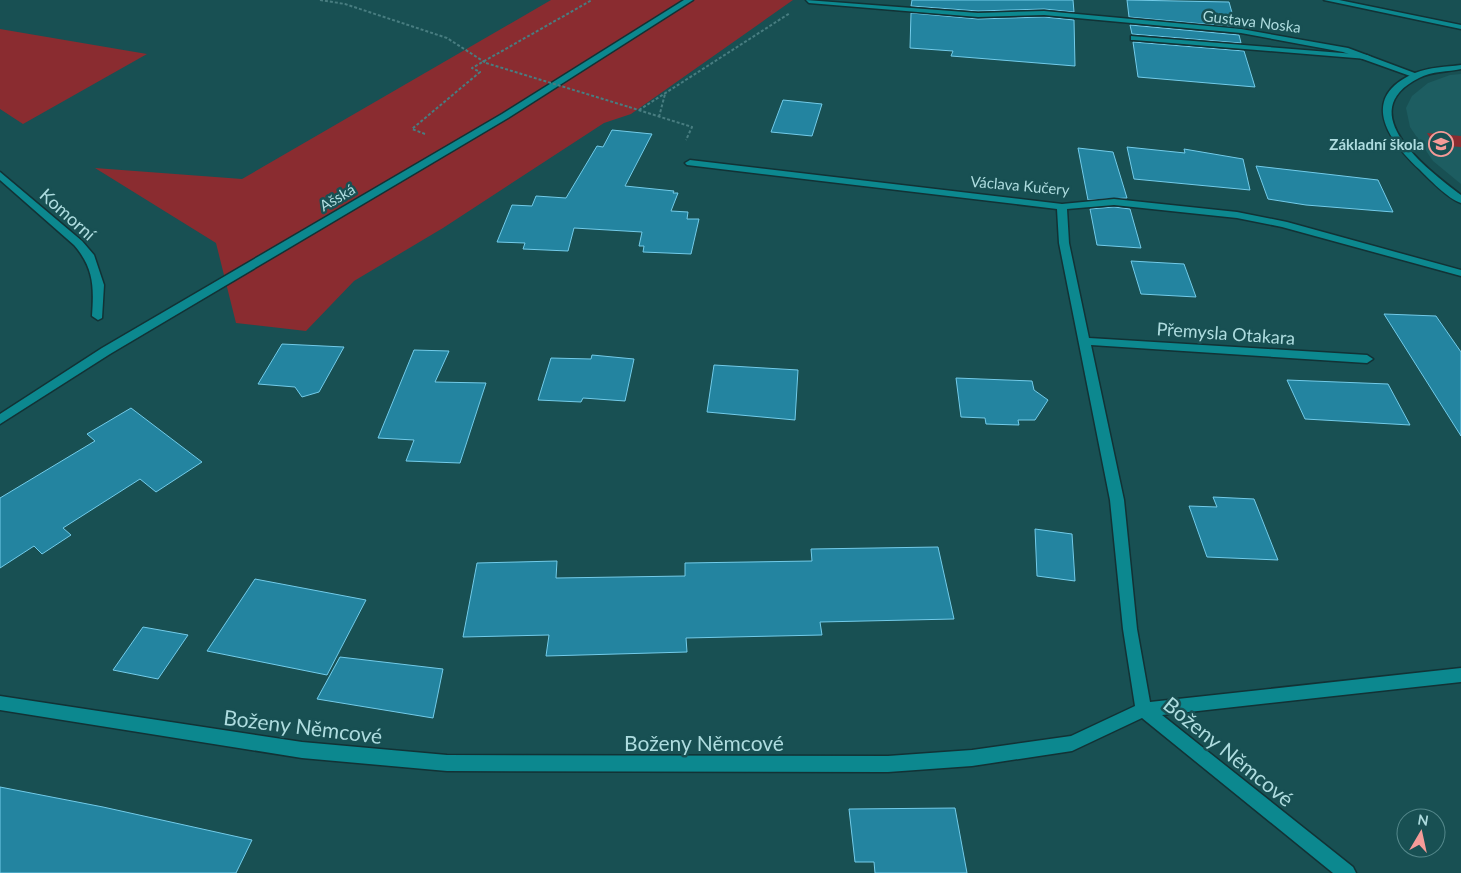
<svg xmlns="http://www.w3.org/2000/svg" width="1461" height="873" font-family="Lato,sans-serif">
  <rect width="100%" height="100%" fill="#185053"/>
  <path fill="#1d5d61" d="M1461 74V184L1433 161 1410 127 1406 108 1412 96 1428 83 1450 75Z"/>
  <path fill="#8a2c30" d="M551 0H793L631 114 604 123 443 228 354 281 306 331 236 323 216 243 95 168 242 179Z
    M0 29 147 54 23 124 0 109Z
    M1427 133 1461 136V147L1434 145Z"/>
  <path fill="#2384a0" stroke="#72cbe9" d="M912 0H1073L1074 12 1044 9 978 11 911 6Z
    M1127 0 1229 2 1236 27 1129 17Z
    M911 13 978 19 1044 17 1074 20 1075 66 951 56 953 51 910 48Z
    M1130 25 1239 35 1241 43 1132 34Z
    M1133 42 1244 51 1255 87 1138 77Z
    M783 100 822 104 812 136 771 132Z
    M612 130 652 134 625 186 674 191 673 193H678L671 211 688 212 687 219H699L691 254 643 252 644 246H639L642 232 574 228 568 251 523 249 525 243 497 242 512 205 532 206 536 196 566 198 597 146 603 147Z
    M1127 147 1185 153 1184 149 1243 159 1250 190 1134 179Z
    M1078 148 1113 152 1127 198 1088 200Z
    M1256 166 1378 180 1393 212 1306 205 1268 199Z
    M1114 207 1130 209 1141 248 1097 245 1090 209Z
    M1131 261 1184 264 1196 297 1141 294Z
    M1384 314 1436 316 1461 352V436Z
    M282 344 344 347 319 392 302 397 295 387 258 384Z
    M414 350 449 351 435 382 486 383 460 463 406 461 414 440 378 438Z
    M592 355 634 359 625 401 583 398 581 402 538 400 551 358 591 359Z
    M714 365 798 370 795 420 707 412Z
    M956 378 1032 381 1034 390 1048 400 1035 420H1018L1019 425 986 424 985 418 961 417Z
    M1287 380 1388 384 1410 425 1305 419Z
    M131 408 202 462 156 492 140 479 63 528 71 535 42 554 34 546 0 568V498L95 441 87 434Z
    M1213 497 1254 499 1278 560 1207 557 1189 506 1217 507Z
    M1035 529 1072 534 1075 581 1037 576Z
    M938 547 954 619 820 622 822 635 686 638 687 652 546 656 549 635 463 637 477 563 557 561 556 578 685 576V563L812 561 811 549Z
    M255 579 366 600 327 675 207 651Z
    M143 627 188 635 158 679 113 670Z
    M340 657 443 669 433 718 317 699Z
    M0 787 103 807 252 840 236 873H0Z
    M955 808 967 873H875L874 862H855L849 809Z"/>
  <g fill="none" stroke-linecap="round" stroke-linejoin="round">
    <defs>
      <path id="service" d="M1131 36 1367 55 1371 57 1367 59 1134 40H1131Z"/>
      <path id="minor" d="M806 0 978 13 1044 11 1241 29 1348 48 1420 75 1413 77 1343 52 1241 33 1044 15 978 17 809 3Z
        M690 160 1062 204 1114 199 1237 212 1287 222 1461 270V276L1282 227 1237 218 1114 205 1067 209 1069 243 1089 338 1367 355 1373 359 1367 363 1091 345 1124 500 1137 629 1150 702 1461 668V682L1162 715 1353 867 1356 873H1333L1142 718 1072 751 972 766 888 772 447 771 302 758 0 710V696L302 742 447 755 888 756 972 750 1071 736 1135 706 1123 629 1110 500 1059 243 1057 209 687 165 685 163Z
        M0 172 82 241 94 255 104 285 102 318 98 320 92 316C94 287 94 268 74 245L0 180Z"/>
      <path id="tertiary" d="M1324 0H1339L1461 25V29Z
        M1461 65V69C1448 72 1432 71 1419 78 1351 112 1427 169 1461 195V203C1448 199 1429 179 1419 169 1387 139 1359 97 1415 73 1430 67 1446 67 1461 65Z"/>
      <path id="secondary" d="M684 0H693L508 118 110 354 0 424V414L102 348 502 114Z"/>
    </defs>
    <use href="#service" stroke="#123235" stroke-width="3"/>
    <use href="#minor" stroke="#123235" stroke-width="3"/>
    <use href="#tertiary" stroke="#123235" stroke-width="3"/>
    <use href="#secondary" stroke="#123235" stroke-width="3"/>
    <path stroke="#487d80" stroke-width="2" stroke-dasharray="3 2" stroke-linecap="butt" d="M320 0 345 4 447 38 486 63
      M629 107 692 127 686 140
      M639 110 790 13
      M659 117 665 94
      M425 134 412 129 480 72 472 68 592 0"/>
    <use href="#service" fill="#0c888f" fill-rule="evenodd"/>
    <use href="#minor" fill="#0c888f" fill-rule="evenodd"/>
    <use href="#tertiary" fill="#0c888f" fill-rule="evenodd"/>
    <use href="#secondary" fill="#0c888f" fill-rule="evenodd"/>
    <path stroke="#487d80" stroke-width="2" stroke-dasharray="3 2" stroke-linecap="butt" d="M486 63 629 107"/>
  </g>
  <defs>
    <symbol id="school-ring" viewBox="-11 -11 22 22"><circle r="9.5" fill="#185053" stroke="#f59b98" stroke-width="1.5"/><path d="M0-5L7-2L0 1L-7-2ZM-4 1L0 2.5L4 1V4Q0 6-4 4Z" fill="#f59b98"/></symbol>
  </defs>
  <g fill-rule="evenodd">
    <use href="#school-ring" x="1427" y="130" width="28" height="28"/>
  </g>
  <g text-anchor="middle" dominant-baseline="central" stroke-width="5" stroke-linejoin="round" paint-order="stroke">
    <g font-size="15" fill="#aedcdf" stroke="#185053">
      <text transform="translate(1252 21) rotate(7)">Gustava Noska</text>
      <text transform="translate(1020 185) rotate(5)">Václava Kučery</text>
      <text transform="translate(337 197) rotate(-30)">Ašská</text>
    </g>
    <g font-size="15" font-weight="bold" fill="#aedcdf" stroke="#185053" text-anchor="end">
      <text x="1424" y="144">Základní škola</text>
    </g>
    <g font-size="18" fill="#aedcdf" stroke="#185053">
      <text transform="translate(68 214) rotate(42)">Komorní</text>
      <text transform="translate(1226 333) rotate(4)">Přemysla Otakara</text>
    </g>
    <g font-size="21" fill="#aedcdf" stroke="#185053">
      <text transform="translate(303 726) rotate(7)">Boženy Němcové</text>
      <text x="704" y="742">Boženy Němcové</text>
      <text transform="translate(1229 751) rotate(39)">Boženy Němcové</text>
    </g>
  </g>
  <g transform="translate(1421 833) rotate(9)"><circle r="24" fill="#185053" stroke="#54888b"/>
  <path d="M0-4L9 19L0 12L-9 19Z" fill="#f59b98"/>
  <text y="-8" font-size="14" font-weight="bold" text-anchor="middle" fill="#aedcdf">N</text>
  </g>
</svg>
